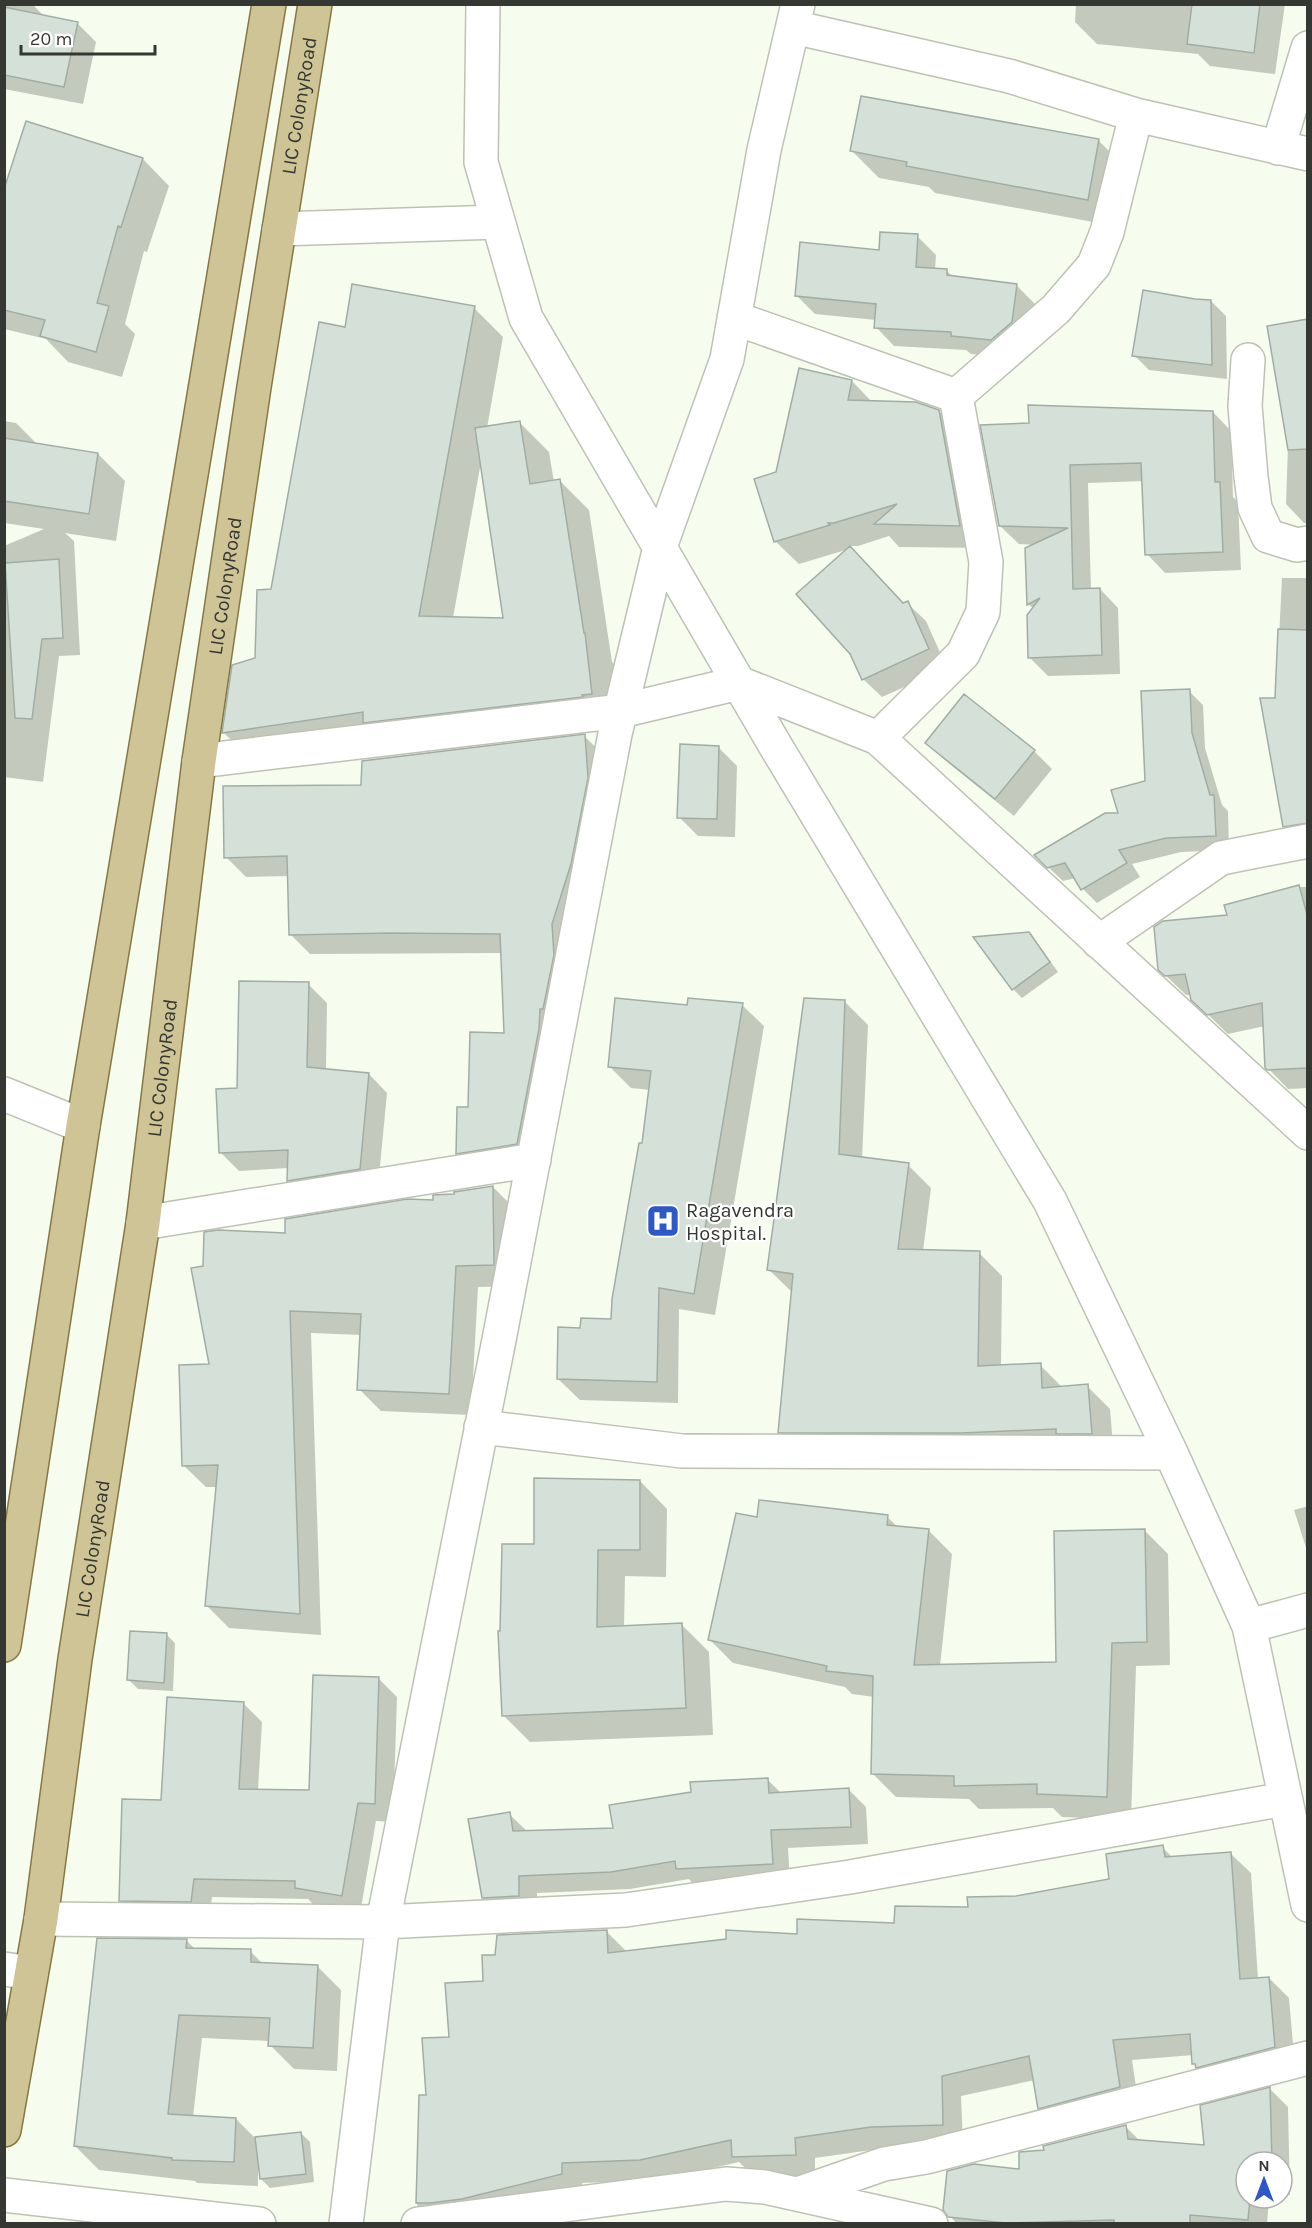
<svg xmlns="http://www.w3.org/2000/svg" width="1312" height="2228" font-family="Karla,sans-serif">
  <rect width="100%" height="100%" fill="#f6fcee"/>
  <path fill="#0003" fill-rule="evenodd" d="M4 4H32L45 17 77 23 96 42 83 104 4 89Z
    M1076 4H1285L1275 74 1210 66 1198 54 1097 44 1075 22Z
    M27 123 143 159 169 186 147 252 144 251 125 324 135 334 122 377 68 362 46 339 4 329V193Z
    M1098 140 1125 167 1115 226 935 193 929 187 879 178 852 151Z
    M917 236 936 255 935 270H946L953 277 1016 285 1035 304 1030 341 1010 358 971 354 966 350 894 346 876 327V320L815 314 797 296 880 251Z
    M1211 301 1226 316 1227 379 1149 370 1134 355Z
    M474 308 503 337 487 428 520 423 549 452 554 482 560 481 589 510 612 662 614 664 620 723 253 762 224 733 233 666 257 660 272 591 346 329ZM481 462 505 620 453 618Z
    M1308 321V523H1304L1286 504 1288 445Z
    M852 381 872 402 939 411 962 435 983 548 899 547 889 536 858 546H849L903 605 907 603 926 621 947 668 882 697 863 679 849 549 799 564 775 541 778 474Z
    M1213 412 1231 431 1233 497 1238 502 1241 570 1165 573 1147 554 1144 481 1088 483 1091 590 1100 589 1118 608 1120 674 1048 676 1030 658 1034 609 1028 604 1035 545 1019 544 1000 526 982 427Z
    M4 421 16 423 38 445 98 454 125 481 116 541 65 533 74 541 80 655 59 656 43 782 4 777V546L44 529 4 523Z
    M1282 578H1308V823L1276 699Z
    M1189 691 1203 705 1205 748 1222 805 1228 811 1229 850 1181 852 1132 864 1140 877 1097 903 1083 889 1076 878 1063 881 1036 856 1120 815 1147 782Z
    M584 736 605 756 537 1163 477 1173 457 1153 470 1108 506 1035 502 953 310 954 290 934 289 876 246 877 226 857 362 786Z
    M927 743 1034 751 1052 769 1014 816 946 761Z
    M718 747 737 766 735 837 698 836 679 817Z
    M1299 887H1308V1088L1288 1089 1267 1067 1265 1026 1228 1034 1193 1000 1191 995H1186L1160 970 1229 917Z
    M1028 933 1037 943 1058 972 1022 998 1013 989Z
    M308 984 327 1003 326 1070 369 1074 387 1093 378 1187 307 1199 288 1180 289 1168 239 1171 220 1152 239 1090Z
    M845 1002 868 1025 862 1159 908 1165 931 1188 923 1251 979 1253 1002 1276 1001 1367 1040 1365 1063 1388 1087 1386 1110 1409 1114 1456 803 1455 780 1432 793 1293 769 1270Z
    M742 1005 764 1026 715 1315 679 1309 678 1403 580 1400 558 1379 581 1330 613 1321 644 1145 650 1090 631 1088 609 1066 688 1007Z
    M493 1187 515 1209 516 1286 478 1287 471 1415 381 1411 359 1389 361 1335 311 1333 321 1635 229 1628 207 1606 217 1487H206L183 1465 211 1366 205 1267 286 1235Z
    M640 1481 667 1509 666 1577 625 1576 624 1627 682 1625 709 1652 713 1735 530 1742 503 1715 535 1545Z
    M1308 1506V1554L1294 1510Z
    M887 1517 898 1527 929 1531 952 1554 940 1666 1058 1663 1145 1531 1168 1554 1170 1665 1136 1666 1131 1820 1062 1817 1053 1808 979 1809 969 1799 896 1797 872 1773 874 1697 852 1694 845 1687 733 1663 710 1640 759 1519Z
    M166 1634 175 1643 173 1691 138 1689 129 1680Z
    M378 1678 397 1697 393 1822 376 1821 360 1914 315 1906 308 1899 212 1897 209 1920 139 1919 120 1900 162 1801 243 1703 262 1722 258 1790 311 1791Z
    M768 1780 782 1794 848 1789 866 1807 868 1844 788 1848 790 1882 695 1886 689 1879 630 1889 537 1893V1914L501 1916 483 1898 509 1814 528 1832 615 1829Z
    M1162 1847 1173 1858 1230 1853 1251 1873 1258 1979 1269 1978 1289 1998 1295 2067 1217 2087 1194 2063 1193 2055 1132 2060 1139 2107 1059 2128 1039 2108 1035 2080 961 2096 963 2145 892 2147 815 2158V2175L754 2177 739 2162 661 2180 582 2183V2194L436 2224 417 2205 421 2096 428 2097 450 2038 485 1982 496 1957 606 1931 627 1952 896 1925 1016 1897 1111 1880Z
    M187 1941 196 1950 250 1951 263 1964 317 1966 341 1990 337 2071 294 2069 270 2045V2041L202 2038 193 2117 236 2119 255 2138 301 2133 310 2142 314 2182 270 2188 261 2179 260 2170H258V2186L197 2183 195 2181 99 2170 75 2146Z
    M1270 2089 1288 2107 1290 2195H1282V2162H1246V2198H1269L1267 2224H957L950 2216 1021 2171 1046 2152 1125 2126 1140 2141 1206 2146Z
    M763 2222 805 2223V2224H763Z"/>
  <path fill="#d5e1d8" stroke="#a1ada4" stroke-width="1.5" d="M1192 4H1260L1254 53 1187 44Z
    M4 7 78 22 64 87 4 75Z
    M861 96 1099 139 1088 200 906 166 907 162 850 151Z
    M26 121 143 158 121 227 118 226 97 303 109 306 96 352 40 336 45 320 4 310V189Z
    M880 232 918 234 916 267 947 269V275L1017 284 1012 322 991 340 951 336V332L874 328 876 304 795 296 800 242 879 250Z
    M352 284 475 306 419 616 503 618 475 428 520 421 530 484 560 479 584 633H585L592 694 582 695 583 697 363 723V712L222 733 232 665 255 658 257 590 271 589 319 322 345 327Z
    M1143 290 1195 299 1211 300 1212 365 1132 356Z
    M1308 319V449L1288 450 1267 326Z
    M799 368 852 380 848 400 916 402 939 410 960 526 874 524 897 504 834 523H828L830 525 774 542 754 479 776 472Z
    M1028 405 1213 411 1215 482H1220L1223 552 1145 555 1141 463 1070 465 1073 589 1100 588 1102 655 1028 658 1027 615 1040 598 1027 605 1025 548 1068 528 999 526 980 425 1029 423Z
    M4 438 98 453 89 514 4 501Z
    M850 546 903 603 908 601 929 649 862 680 850 654 796 594Z
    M59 559 63 638 42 639 32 719 15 718 5 563Z
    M1278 629 1308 630V823L1283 827 1260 698H1275Z
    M1190 689 1192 733 1210 795H1214L1216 836 1166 838 1119 850 1127 863 1081 890 1065 863 1047 868 1034 855 1105 813H1118L1111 790 1145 781 1141 691Z
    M964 694 1035 750 995 799 925 743Z
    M585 734 588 778 571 864 552 924 554 955 543 1009H540L539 1029 517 1144 456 1154 457 1107H468L470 1032 504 1033 500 934 390 933 289 935 287 856 224 858 223 786 361 785 362 761Z
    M680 744 719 746 717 819 677 818Z
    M1299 885 1308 918V1068L1267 1070 1265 1068 1262 1003 1207 1015 1191 1000 1185 974 1165 976 1158 970 1154 927 1163 921 1227 915 1224 905Z
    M1029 932 1050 962 1012 990 973 937Z
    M239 981 309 982 307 1067 369 1073 360 1169 287 1181 288 1150 219 1153 216 1089 237 1088Z
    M615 998 687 1005 688 998 743 1003 694 1294 659 1288 657 1382 557 1379 558 1327 580 1328 581 1318 611 1319 612 1299 639 1143H642L651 1071 608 1067Z
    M804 998 845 1000 839 1154 909 1163 898 1249 980 1251 978 1366 1041 1363 1042 1388 1088 1384 1092 1434H1056V1429L961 1433H778L793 1274 767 1270Z
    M493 1186 494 1265 456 1266 449 1394 357 1390 361 1314 290 1311 300 1614 205 1606 218 1465 182 1466 179 1365 209 1364 191 1268 203 1266 204 1232 218 1230 285 1233V1219L407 1199 433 1200V1195L454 1194V1192Z
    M534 1478 640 1480V1550H598L597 1627 682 1623 686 1708 502 1716 498 1631H500L502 1544H534Z
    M759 1500 888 1515 887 1525 929 1529 914 1665 1056 1662 1054 1531 1145 1529 1147 1642 1112 1643 1107 1797 1037 1794V1784L954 1786V1776L871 1774 873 1676 826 1671 827 1666 708 1640 736 1513 757 1517Z
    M130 1631 167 1633 164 1683 127 1680Z
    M313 1675 379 1677 375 1804 358 1803 342 1896 295 1888V1881L194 1879 191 1902 119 1901 122 1799 161 1800 167 1697 244 1702 239 1789 309 1790Z
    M768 1778 769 1793 849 1788 851 1827 771 1830 773 1864 676 1869 675 1861 611 1872 519 1876V1896L482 1898 468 1819 510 1812 513 1831 613 1828 609 1805 691 1792 690 1782Z
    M1163 1845 1165 1857 1231 1852 1240 1979 1269 1977 1275 2047 1196 2068 1195 2064H1192L1190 2034 1113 2040 1120 2087 1038 2109 1029 2056 942 2076 943 2125 871 2127 795 2138 796 2155 732 2157 731 2140 640 2160 562 2163V2174L462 2199 430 2203H416L419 2095H426L422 2038 449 2037 445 1983 483 1981 482 1955H495L497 1935 607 1930 608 1953 726 1939V1930L797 1934V1919L894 1923 895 1906 968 1907 967 1897 1016 1896 1109 1879 1106 1854Z
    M97 1938 187 1939 186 1948 251 1949V1962L318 1965 313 2048 268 2046 270 2018 179 2015 168 2114 236 2118 234 2162 172 2160V2158L74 2146Z
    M1270 2087 1272 2162H1246V2198H1250L1248 2220 1190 2215V2223H1114V2220L1006 2223 948 2217 943 2210 947 2171 974 2164 1019 2169V2152L1044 2150 1043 2146 1126 2125 1128 2139 1204 2145 1200 2105Z
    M301 2132 306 2174 260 2179 255 2137Z"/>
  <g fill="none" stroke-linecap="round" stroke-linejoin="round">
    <defs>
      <path id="minor" d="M483 4 481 162 526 318 775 745 1050 1201 1171 1453 1249 1626 1308 1905
        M798 4 764 150 727 359 660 547 615 734 499 1340 383 1922 626 1910 850 1877 1285 1799
        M793 27 1009 76 1136 115 1107 232 1094 265 1056 309 956 396 986 562 983 612 963 654 878 738
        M1136 115 1308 154
        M1278 148 1308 48
        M279 229 498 222
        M734 318 956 396
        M1248 360 1245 406 1251 477 1255 508 1268 536 1297 545 1308 543
        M199 761 621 711 739 683 878 738 1308 1133
        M1099 942 1221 858 1308 841
        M4 1094 83 1126
        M143 1223 534 1160
        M481 1427 682 1451 1171 1453
        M1249 1626 1308 1610
        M41 1919 383 1922 346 2224
        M4 1969 31 1973
        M797 2194 884 2164 926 2157 1308 2058
        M4 2195 259 2224
        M418 2224 726 2184 765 2187 931 2224"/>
      <g id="major">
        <path d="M4 1645 83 1126 269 4"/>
        <path id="s1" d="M4 2130 41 1919 75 1659 143 1223 199 761 254 387 315 4"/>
      </g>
    </defs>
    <use href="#minor" stroke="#bdc2b5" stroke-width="36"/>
    <use href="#major" stroke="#847944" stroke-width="36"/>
    <use href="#minor" stroke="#fff" stroke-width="33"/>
    <use href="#major" stroke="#cec495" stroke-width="33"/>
  </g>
  <defs>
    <symbol id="hospital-square" viewBox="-11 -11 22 22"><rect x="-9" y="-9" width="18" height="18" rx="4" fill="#2e57c7" stroke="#fff"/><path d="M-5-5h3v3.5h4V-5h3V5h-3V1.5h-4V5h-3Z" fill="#fff"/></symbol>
  </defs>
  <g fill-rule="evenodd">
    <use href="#hospital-square" x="644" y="1202" width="38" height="38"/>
  </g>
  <g text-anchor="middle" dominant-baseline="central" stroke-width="4.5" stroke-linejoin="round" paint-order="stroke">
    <g font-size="20" fill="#353732" stroke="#fff">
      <text stroke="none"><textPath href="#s1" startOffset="2046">LIC ColonyRoad</textPath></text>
      <text stroke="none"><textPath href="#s1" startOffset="1560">LIC ColonyRoad</textPath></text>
      <text stroke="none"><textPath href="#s1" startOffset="1074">LIC ColonyRoad</textPath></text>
      <text stroke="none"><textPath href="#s1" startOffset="588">LIC ColonyRoad</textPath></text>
    </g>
    <g font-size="20" fill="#353732" stroke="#fff" text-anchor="start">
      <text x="686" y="1210">Ragavendra<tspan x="686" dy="23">Hospital.</tspan></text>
    </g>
  </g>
  <rect width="1312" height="2228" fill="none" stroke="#353732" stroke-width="12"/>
  <g transform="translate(1264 2180)"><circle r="28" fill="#ffffff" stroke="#aeafad" stroke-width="1.5"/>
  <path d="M0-4.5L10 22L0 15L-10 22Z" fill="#2e57c7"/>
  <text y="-9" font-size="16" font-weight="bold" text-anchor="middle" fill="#353732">N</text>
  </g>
  <path d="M21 45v9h134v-9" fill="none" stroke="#353732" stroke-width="3"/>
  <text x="30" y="45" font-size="18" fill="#353732" stroke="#ffffff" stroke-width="4.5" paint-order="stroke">20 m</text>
</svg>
